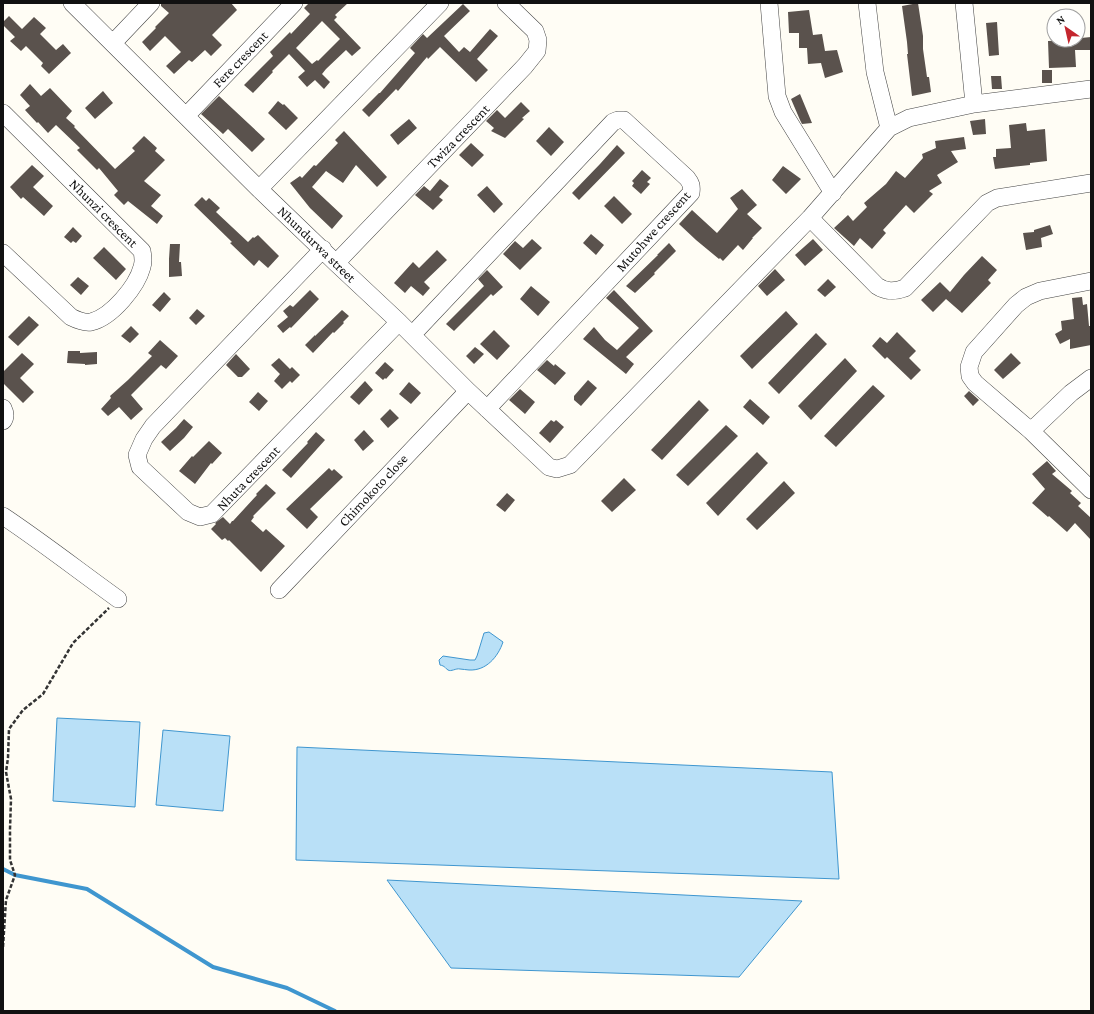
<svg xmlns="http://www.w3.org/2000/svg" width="1094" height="1014" font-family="'Crimson Pro',serif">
  <rect width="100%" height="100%" fill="#fffdf5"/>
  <path fill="#b9e0f7" stroke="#3f96cf" d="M489 632 503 642C498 657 486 671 469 670 466 670 463 669 460 669 456 668 451 672 448 670 445 668 445 666 440 665L439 660 443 656 470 660H475L477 656 484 633Z
    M57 718 140 722 135 807 53 801Z
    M163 730 230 736 223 811 156 805Z
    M297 747 832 772 839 879 296 860Z
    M387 880 802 901 739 977 451 968Z"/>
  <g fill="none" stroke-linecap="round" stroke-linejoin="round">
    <path stroke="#3f96cf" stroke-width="4" d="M3 869 15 875 87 889 213 967 287 988 335 1011"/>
  </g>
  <path fill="#5a524d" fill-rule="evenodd" d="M161 3H231L237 10 212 35 222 45 211 56 205 50 192 62 189 60 174 74 166 66 181 52 165 36 150 51 142 42 156 28 155 27 169 13 161 6Z
    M309 3H348L335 15 337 17 334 20 361 48 352 56 346 50 326 69 322 74 330 82 324 89 315 80 307 87 298 77 305 71 289 54 272 71 273 72 253 93 244 85 273 56 270 52 290 32 291 34 310 14 304 8ZM322 21 340 39 318 61 317 60 312 64 296 48Z
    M918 3 923 36V49L927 77H929L931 92 912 96 907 54H908L907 42 902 6Z
    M463 4 470 11 444 36 459 52 464 47 470 52 490 29 498 36 477 59 488 70 476 82 440 47 428 59 427 57 398 91 396 89 369 117 362 110 379 93H380L415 53 410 48 423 34 427 38Z
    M809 10 813 35 822 34 825 51 837 50 843 72 825 78 821 63 808 64 807 48H799V33H789L788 12Z
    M9 16 22 29 34 17 46 28 40 34 56 50 63 44 71 53 49 74 41 66 43 63 26 46 21 51 10 41 15 37 3 25V22Z
    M997 22 999 55 989 56 986 23Z
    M1091 37V50H1075L1076 67 1049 68 1048 41 1081 40V38Z
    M1042 70H1052V83H1042Z
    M991 76H1001L1002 89H992Z
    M30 84 41 96 50 88 72 111 66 118 75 126 74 127 115 169 135 151 132 148 144 136 157 148 155 151 165 160 144 181 161 195 151 206 163 216 157 224 128 201 124 205 114 195 118 191 99 168 97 170 77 150 80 148 56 125 48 133 38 122 37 123 25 110 30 106 20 95Z
    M103 91 113 103 95 119 85 108Z
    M800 94 812 123 802 124 800 120 791 99Z
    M219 96 265 139 252 152 228 129 223 134 201 114Z
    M278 101 283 105 284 104 298 118 286 130 268 113Z
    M521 102 530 111 522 118 524 119 505 138 491 131 494 128 486 121 497 110 505 118Z
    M409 119 417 128 398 145 390 135Z
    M985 119 986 134 973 135 970 121Z
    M1026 123 1027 131 1045 129 1047 161 1030 163V165L995 169 993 157H996V149L1011 148 1009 125Z
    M549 127 564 142 551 156 536 141Z
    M344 131 387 177 377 187 356 165 343 183 326 171 312 187 343 216 332 229 310 208 290 183 300 176 302 178 314 165 316 166 338 143 335 140Z
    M964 137 966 149 951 151 958 162 937 175 942 183 929 191 933 194 914 213 906 205 883 230 886 233 872 249 860 238 854 246 834 228 848 215 853 221 867 207 864 203 886 184 896 171 905 178 923 158 922 154 936 148 935 141Z
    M471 143 484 155 472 167 459 155Z
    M617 145 625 153 579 200 572 193 600 164Z
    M32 165 44 176 33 187 53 206 44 216 23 197 21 199 10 187Z
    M783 166 801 179 786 194 772 180Z
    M642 170 651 178 647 182 650 184 641 194 632 186 634 183 632 181Z
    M440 179 449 186 439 197 443 200 433 210 415 195 424 186 430 191Z
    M487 186 503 204 494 213 477 195Z
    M742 189 757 205 747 214 762 228 752 238H753L743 250 738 245 723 261 720 258 719 259 696 240 679 224 692 210 717 233 738 209 730 198Z
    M614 196 632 214 622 224 604 206Z
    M202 197 206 201 209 198 220 208 216 212 248 242 253 237 254 238 258 235 279 256 268 268 259 260 254 266 230 243 232 242 194 205Z
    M1050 225 1053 234 1041 238 1042 247 1026 250 1023 233 1034 232V230Z
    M73 227 82 236 76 243 73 241 71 243 64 237Z
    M591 234 604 245 596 255 583 243Z
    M532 239 542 248 520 270 503 254 515 241 523 248Z
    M813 239 823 250 805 266 795 255Z
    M669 243 676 251 654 273 655 274 635 293 626 286 658 255H657Z
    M170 244H180L179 262H181L182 276 169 277V259Z
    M104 247 126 269 116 280 93 258Z
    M437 250 447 260 424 282 430 288 423 296 411 286 405 293 394 283 413 262 419 268Z
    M982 256 997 270 988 280 991 283 962 313 946 299 933 312 921 300 940 282 950 292 964 275Z
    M775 269 785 280 767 296 758 286Z
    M487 270 503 287 493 296 491 294 454 331 446 324 484 286 478 279Z
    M78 277 89 286 81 295 70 285Z
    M828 279 836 287 825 297 817 290Z
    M531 286 550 302 538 316 520 299Z
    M310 290 319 299 291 328 290 327 283 333 277 326 288 317 283 311 290 305 293 307Z
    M614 290 653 331 626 357 634 364 626 374 583 339 594 327 605 340 617 350 639 328 606 298Z
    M164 292 171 299 160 312 152 305Z
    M1082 297 1083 305 1087 304 1089 326H1091V345L1070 349V339L1060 344 1055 334 1062 330 1061 321 1074 319 1072 298Z
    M197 309 205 316 196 325 189 318Z
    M342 310 349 316 343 322 344 323 334 333 333 332 313 353 305 345 315 335V336Z
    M786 311 798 324 752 369 740 356Z
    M29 316 39 325 18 346 8 337Z
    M131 326 139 334 130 343 121 336Z
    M494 330 510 346 497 360 480 344Z
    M897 332 916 351 909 358 921 370 911 380 887 357 885 359 872 346 880 337 887 343Z
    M816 333 827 344 779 394 768 383Z
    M160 340 178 356 166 369 161 365 131 395 143 409 131 420 119 407 108 416 101 409 111 398 110 396 128 380 152 356 148 353Z
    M475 347 484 354 474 364 466 356Z
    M68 351H80V353L97 352V364L85 365V364L67 363Z
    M22 353 34 364 20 378 34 392 23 403 3 383V372Z
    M1011 353 1021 363 1003 379 994 370Z
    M236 354 250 369 242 377H238L226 365Z
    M279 358 290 369 292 367 300 375 292 383 290 381 282 389 274 381 280 374 271 365Z
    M845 358 857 371 811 420 798 406Z
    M547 360 554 366 555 364 566 373 555 385 537 370Z
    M385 362 394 370 386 379 385 378 383 380 375 373Z
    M588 380 597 388 581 406 574 400V396Z
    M365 381 373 390 359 405 350 397Z
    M409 382 421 393 411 404 399 394Z
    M873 385 885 396 836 447 824 436Z
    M520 389 535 402 525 414 509 400Z
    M969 391 979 400 973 406 964 396Z
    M258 392 268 401 259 411 249 402Z
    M750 399 770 417 763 425 743 407Z
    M699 400 709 410 662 460 651 450Z
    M390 409 399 418 388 428 380 419Z
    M184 419 193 427 184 438 170 451 161 442 176 428Z
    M551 420 554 422 556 420 564 427 550 443 539 433Z
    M726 425 738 436 688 486 676 475Z
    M364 430 374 441 363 451 354 440Z
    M316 432 325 440 291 478 282 470 308 443 307 442Z
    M209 441 222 453 212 464 211 463 195 484 179 471 192 456 193 457Z
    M757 452 768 463 718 516 706 503Z
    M1047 461 1056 471 1052 474 1072 491 1070 493 1081 503 1078 506 1091 518V540L1075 523 1067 532 1049 516 1048 517 1032 503 1045 489 1032 474Z
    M329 468 332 471 334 469 343 477 310 509 318 517 307 529 286 509Z
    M624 478 636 490 612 512 601 501Z
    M784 481 795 493 757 530 746 519Z
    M266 484 276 493 253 516 254 517 251 521 263 532 266 529 285 546 261 572 229 540 228 541 225 538 222 540 211 529 216 524 215 523 223 517 230 524 232 521H233L257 495 256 494Z
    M507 493 515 500 505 512 496 505Z"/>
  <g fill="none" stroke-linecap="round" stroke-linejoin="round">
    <defs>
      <path id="minor" d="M72 3 259 189 336 263 399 322 468 391 549 467 557 469 570 465 810 218 889 128 909 118 974 104 1091 89
        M769 3 777 96 783 112 833 193
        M867 3 875 72 889 128
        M964 3 974 104
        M113 43 151 3
        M3 113 142 251C143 257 144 261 142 267 137 286 112 317 91 322 85 323 77 320 71 317L3 253
        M186 116 294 3
        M259 189 440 3
        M810 218 877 286C886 292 894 292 905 288L987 203 997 198 1091 183
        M323 249 153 426 144 439 137 455 140 467 188 512 200 517 212 514 399 322
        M336 263 525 66 537 51 538 40 535 31 506 3
        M1091 281 1040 291 1026 297 1016 305 974 352 969 367 970 376 975 383 1031 431 1091 490
        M412 335 613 122 618 120H624L687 178C691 183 692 186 691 193L487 409
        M3 408C5 412 6 417 3 421
        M1031 431 1071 393 1091 378
        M3 516C42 542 79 571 118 599
        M279 590 468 391"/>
    </defs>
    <use href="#minor" stroke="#444" stroke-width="18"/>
    <path stroke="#333" stroke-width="2.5" stroke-dasharray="4 2" stroke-linecap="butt" d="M3 947 6 900 15 875 10 860V829L11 799 6 772 8 758 9 729 23 710 43 694 73 643 109 608"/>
    <use href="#minor" stroke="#fff" stroke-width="17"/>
  </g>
  <g text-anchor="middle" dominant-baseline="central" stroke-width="4" stroke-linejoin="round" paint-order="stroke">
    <g font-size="14" fill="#111" stroke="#fff">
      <text transform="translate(240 59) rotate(-46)">Fere crescent</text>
      <text transform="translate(458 136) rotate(-46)">Twiza crescent</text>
      <text transform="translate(104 213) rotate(45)">Nhunzi crescent</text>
      <text transform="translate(653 231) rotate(-48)">Mutohwe crescent</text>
      <text transform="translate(317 244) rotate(44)">Nhundurwa street</text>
      <text transform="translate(248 478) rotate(-46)">Nhuta crescent</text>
      <text transform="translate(373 490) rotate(-47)">Chimokoto close</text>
    </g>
  </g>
  <rect width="1094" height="1014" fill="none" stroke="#111111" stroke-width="8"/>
  <g transform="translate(1066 28) rotate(326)"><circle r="19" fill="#ffffff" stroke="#a0a0a0"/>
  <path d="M0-3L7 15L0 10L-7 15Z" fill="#c4262e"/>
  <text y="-6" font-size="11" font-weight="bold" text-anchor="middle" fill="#111111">N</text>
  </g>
</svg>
